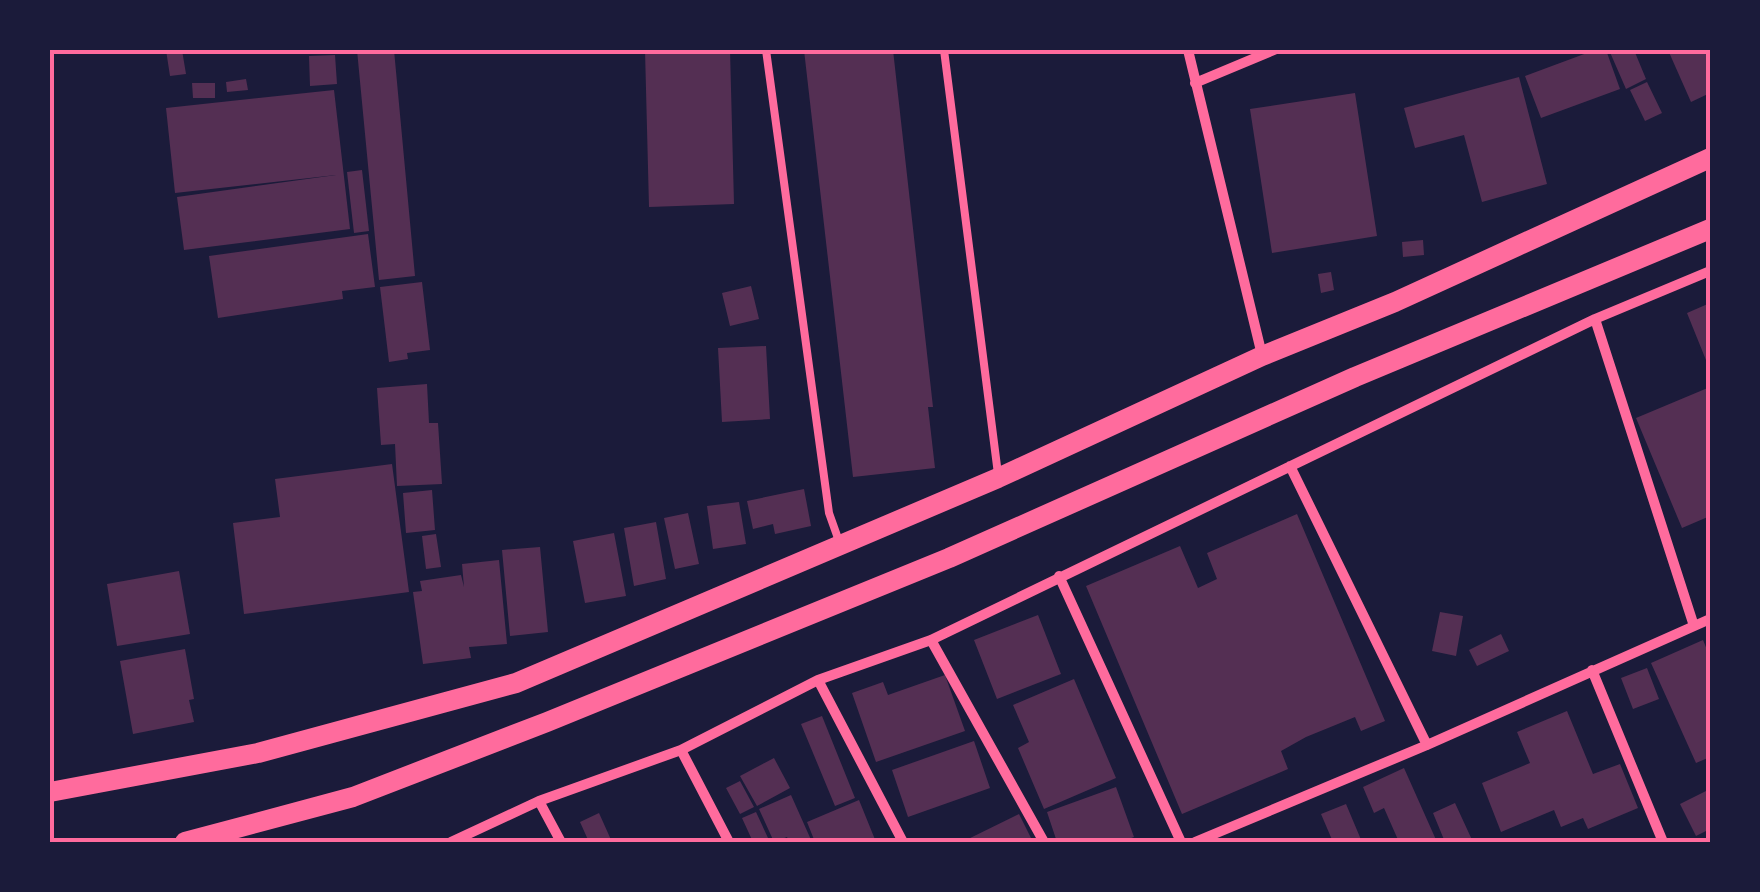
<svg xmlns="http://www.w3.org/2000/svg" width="1760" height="892" font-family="Barlow,sans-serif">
  <rect width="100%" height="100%" fill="#1b1b3a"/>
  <path fill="#542f53" d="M166 50H182L186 74 170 76Z
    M357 50H394L415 276 379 280Z
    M645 50H730L734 204 649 207Z
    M804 50H893L933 407H928L935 468 853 477Z
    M1595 50H1606L1620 89 1541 118 1525 76Z
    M1609 50H1634L1646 79 1626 89Z
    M1668 50H1710V93L1691 102Z
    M335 55 337 84 310 86 309 56Z
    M1519 77 1547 184 1482 202 1464 135 1415 148 1404 108Z
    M246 79 248 90 227 92 226 82Z
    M1647 82 1662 113 1645 121 1630 90Z
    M192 83H215V98H193Z
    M334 90 350 229 184 250 177 197 336 175 175 193 166 108Z
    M1355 93 1377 236 1272 253 1250 109Z
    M362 170 369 231 354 233 347 172Z
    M368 234 375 287 342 291 343 299 218 318 209 256Z
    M1423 240 1424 255 1403 257 1402 242Z
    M1331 272 1334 290 1321 293 1318 274Z
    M422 282 430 350 407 353 408 359 389 362 380 287Z
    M751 286 759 319 730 326 722 293Z
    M1710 303V370L1687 313Z
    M766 346 770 419 722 422 718 348Z
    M427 384 429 423H438L442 484 397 486 395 444 381 445 377 388Z
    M1710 387V516L1682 528 1636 418Z
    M392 464 409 592 244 614 233 523 280 517 275 479Z
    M804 489 811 526 775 534 773 524 753 529 747 501Z
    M432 490 435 530 406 533 403 493Z
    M739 502 746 544 713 549 707 506Z
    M688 513 699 564 675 569 664 518Z
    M1297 514 1385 721 1361 731 1355 717 1306 737 1281 751 1288 769 1182 814 1086 586 1180 546 1198 588 1217 579 1207 553Z
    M656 522 666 579 634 586 624 528Z
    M614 533 626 596 585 603 573 541Z
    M436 534 441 567 426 569 422 536Z
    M540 547 548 632 510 636 502 550Z
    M499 560 507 644 469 647 471 658 423 664 413 592 422 591 420 581 461 575 464 587 462 564Z
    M179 571 190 634 117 646 107 584Z
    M1440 612 1463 616 1456 656 1432 651Z
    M1038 615 1061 674 997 699 974 640Z
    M1501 634 1509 651 1477 666 1469 650Z
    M1703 640 1710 657V757L1696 763 1651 663Z
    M185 649 194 699 189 700 194 722 133 734 120 661Z
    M1647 668 1659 699 1633 709 1621 678Z
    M945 675 965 731 876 762 852 693 883 682 888 695Z
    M1074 679 1116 778 1044 809 1018 748 1029 742 1013 705Z
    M1567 711 1593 774 1620 764 1638 808 1588 829 1583 818 1561 827 1554 810 1501 832 1482 783 1530 763 1517 732Z
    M822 716 855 798 835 806 801 724Z
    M974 741 990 788 908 817 892 770Z
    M774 758 790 788 757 806 740 776Z
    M1404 768 1437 842H1399L1384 808 1374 813 1363 787Z
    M740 781 754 807 740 814 726 788Z
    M1116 787 1134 837 1121 842H1057L1047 812Z
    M1710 789V829L1696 836 1680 804Z
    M791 795 812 842H789L787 837 774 842 759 809Z
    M859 800 876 842H815L807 822Z
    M1455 803 1473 842H1445L1433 813Z
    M1346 804 1362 842H1333L1321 814Z
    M756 812 768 838 753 842 742 818Z
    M599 813 612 842H589L580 822Z
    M1019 814 1033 842H962Z"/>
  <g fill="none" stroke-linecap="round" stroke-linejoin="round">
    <path stroke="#ff6b9d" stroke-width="8" d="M766 50 829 513 840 544
      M944 50 998 474"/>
    <path stroke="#ff6b9d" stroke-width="10" d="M1188 50 1262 355
      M1195 83 1274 50
      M1595 319 1694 626
      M1290 466 1427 745
      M1059 576 1181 842
      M931 640 1044 842
      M1592 670 1663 842
      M818 680 903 842
      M681 750 729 842
      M539 801 561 842
      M451 842 539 801 681 750 818 680 931 640 1595 319 1710 271
      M1195 842 1427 745 1710 619"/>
    <path stroke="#ff6b9d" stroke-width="20" d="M50 792 258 753 516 683 998 478 1262 356 1395 302 1710 158
      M185 842 353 797 547 722 949 558 1355 377 1710 229"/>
  </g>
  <rect width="1760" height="892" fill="none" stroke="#1b1b3a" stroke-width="105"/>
  <rect x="52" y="52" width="1656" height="788" fill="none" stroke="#ff6b9d" stroke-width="4"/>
</svg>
